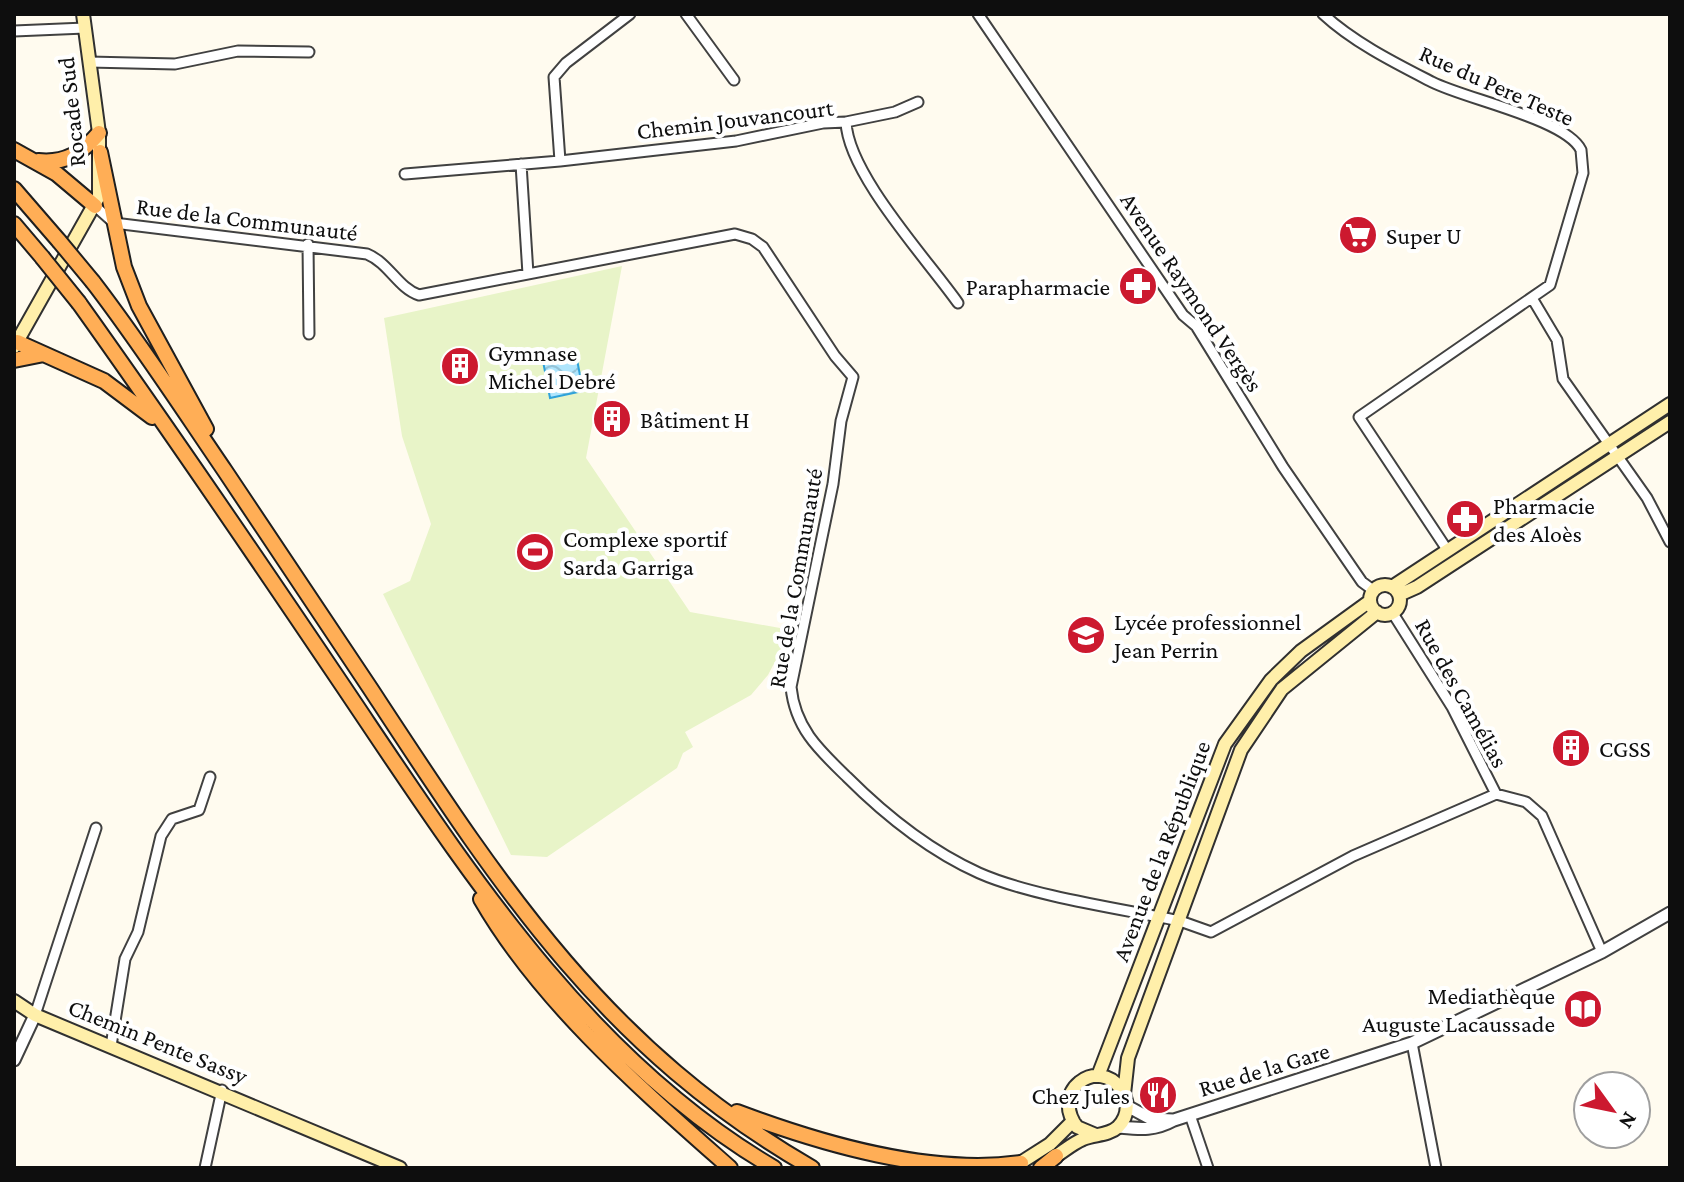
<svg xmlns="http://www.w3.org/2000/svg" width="1684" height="1182" font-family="'Crimson Pro',serif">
  <defs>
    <pattern id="water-waves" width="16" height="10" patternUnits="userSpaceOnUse" patternTransform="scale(2)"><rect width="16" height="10" fill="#afe5fc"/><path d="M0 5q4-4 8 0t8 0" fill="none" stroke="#95c3d7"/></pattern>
  </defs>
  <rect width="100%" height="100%" fill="#fffbef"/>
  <path fill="#e8f4c8" d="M622 266 586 458 690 612 780 628V631L790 633 768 675 751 695 685 732 693 747 683 753 677 768 547 857 511 855 383 594 410 581 431 524 402 436 384 318Z"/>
  <path fill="url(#water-waves)" stroke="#2fa2da" stroke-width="2" d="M575 349 583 391 550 398 542 356Z"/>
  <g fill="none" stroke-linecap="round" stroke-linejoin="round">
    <defs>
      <path id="minor" d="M686 14 734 80
        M978 14 1183 315 1196 326 1283 467 1362 582 1373 590
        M1323 14C1353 42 1395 63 1432 82 1465 99 1566 119 1581 150L1583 173 1550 285 1359 417 1448 551
        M14 31 85 28
        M89 62 175 64 238 51 309 52
        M846 122 895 112 918 102
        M560 161 736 141 823 123 846 122C848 174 927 259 958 303
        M521 164 528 274
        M405 174 560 161 554 77 566 63 630 14
        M95 206 114 223 367 254C389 263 398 288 419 295L735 234 752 239 763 247 835 356 853 377 841 421 833 484 791 687C795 728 819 750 847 777 886 816 928 850 979 873 1031 896 1122 909 1180 921L1211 932 1353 856 1496 794 1526 802 1542 816 1602 952
        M308 244 309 334
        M1532 298 1557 340 1563 379 1647 498 1670 542
        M1392 612 1452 707 1496 794
        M35 1015 96 828
        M1412 1043 1436 1168
        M111 1046 125 959 138 932 161 836 172 819 199 810 210 777
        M1190 1115 1208 1168
        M205 1168 222 1090"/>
      <path id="tertiary" d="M14 1060 35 1015
        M1127 1106 1151 1119 1173 1120
        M1118 1127C1140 1129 1154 1131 1174 1120L1412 1043 1602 952 1670 913"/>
      <path id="secondary" d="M14 347 99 196V133L83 14
        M1370 600a15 15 0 1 1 30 0a15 15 0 1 1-30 0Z
        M1392 587 1670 404
        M1399 595 1417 587 1670 422
        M14 1001 35 1015 400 1168
        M1098 1076 1225 744 1271 680 1301 651 1370 601
        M1124 1094 1128 1058 1241 750 1282 689 1377 612
        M1051 1159C1062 1153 1071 1144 1083 1139 1094 1134 1108 1136 1118 1127 1143 1102 1109 1060 1080 1082 1065 1094 1066 1113 1077 1127L1096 1135
        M1014 1167 1050 1144 1073 1121"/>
      <path id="trunk" d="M14 150 57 174 95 206
        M100 152 124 267 139 306 206 429
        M38 161C65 164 82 153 99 133
        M14 189 59 241
        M14 224 42 257
        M93 282C140 343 182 408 225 471 273 543 322 615 370 688 498 883 603 1048 812 1168
        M79 303C169 429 256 557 343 686 463 864 584 1057 774 1168
        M17 342 104 381 152 417
        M14 360 44 354
        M481 899C541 1003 641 1089 730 1168
        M737 1112C822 1144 930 1176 1021 1163
        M1041 1168 1056 1156"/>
    </defs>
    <use href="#minor" stroke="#414141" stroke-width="13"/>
    <use href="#tertiary" stroke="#414141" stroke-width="15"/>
    <use href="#secondary" stroke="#303030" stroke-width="16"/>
    <use href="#trunk" stroke="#1f1f1f" stroke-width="18"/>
    <use href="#minor" stroke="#fff" stroke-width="9"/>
    <use href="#tertiary" stroke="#fff" stroke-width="11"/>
    <use href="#secondary" stroke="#ffefaa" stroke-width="12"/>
    <use href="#trunk" stroke="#ffae56" stroke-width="14"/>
    <defs>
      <path id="trunk-bridge" d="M59 241 93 282
        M42 257 79 303"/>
    </defs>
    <use href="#trunk-bridge" stroke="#1f1f1f" stroke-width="18" stroke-linecap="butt"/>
    <use href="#trunk-bridge" stroke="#ffae56" stroke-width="14"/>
  </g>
  <defs>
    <symbol id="supermarket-disc" viewBox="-11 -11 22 22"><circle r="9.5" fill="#cc192f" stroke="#fff"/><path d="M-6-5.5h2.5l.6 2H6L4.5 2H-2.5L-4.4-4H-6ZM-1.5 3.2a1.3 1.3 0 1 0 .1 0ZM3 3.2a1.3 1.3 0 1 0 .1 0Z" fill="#fff"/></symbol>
    <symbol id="pharmacy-disc" viewBox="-11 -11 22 22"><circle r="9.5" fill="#cc192f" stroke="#fff"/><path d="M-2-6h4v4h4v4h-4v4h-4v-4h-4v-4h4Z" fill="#fff"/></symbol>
    <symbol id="building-disc" viewBox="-11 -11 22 22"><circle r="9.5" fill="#cc192f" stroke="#fff"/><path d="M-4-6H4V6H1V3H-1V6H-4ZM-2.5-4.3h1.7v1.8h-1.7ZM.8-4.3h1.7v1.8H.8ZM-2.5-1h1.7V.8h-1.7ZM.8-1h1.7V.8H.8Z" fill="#fff"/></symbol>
    <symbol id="stadium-disc" viewBox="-11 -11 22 22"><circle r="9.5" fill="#cc192f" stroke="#fff"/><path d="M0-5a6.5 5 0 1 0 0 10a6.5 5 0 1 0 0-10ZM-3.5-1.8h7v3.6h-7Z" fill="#fff"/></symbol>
    <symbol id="school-disc" viewBox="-11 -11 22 22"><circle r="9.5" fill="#cc192f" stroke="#fff"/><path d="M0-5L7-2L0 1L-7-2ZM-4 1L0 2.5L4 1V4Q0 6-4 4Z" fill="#fff"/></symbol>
    <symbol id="library-disc" viewBox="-11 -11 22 22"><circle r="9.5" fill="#cc192f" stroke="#fff"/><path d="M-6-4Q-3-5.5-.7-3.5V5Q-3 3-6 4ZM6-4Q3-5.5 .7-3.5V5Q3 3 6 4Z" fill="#fff"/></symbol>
    <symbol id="restaurant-disc" viewBox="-11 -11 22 22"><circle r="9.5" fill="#cc192f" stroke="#fff"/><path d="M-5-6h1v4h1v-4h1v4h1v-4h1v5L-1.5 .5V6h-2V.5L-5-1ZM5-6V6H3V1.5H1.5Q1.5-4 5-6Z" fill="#fff"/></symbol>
  </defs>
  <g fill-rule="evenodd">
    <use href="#supermarket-disc" x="1336" y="213" width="44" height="44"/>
    <use href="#pharmacy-disc" x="1116" y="264" width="44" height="44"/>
    <use href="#building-disc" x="438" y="344" width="44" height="44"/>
    <use href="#building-disc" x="590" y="397" width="44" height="44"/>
    <use href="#pharmacy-disc" x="1443" y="497" width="44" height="44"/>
    <use href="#stadium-disc" x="513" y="530" width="44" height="44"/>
    <use href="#school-disc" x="1064" y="613" width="44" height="44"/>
    <use href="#building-disc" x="1549" y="726" width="44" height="44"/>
    <use href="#library-disc" x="1561" y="987" width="44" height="44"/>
    <use href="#restaurant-disc" x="1136" y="1073" width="44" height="44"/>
  </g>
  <g text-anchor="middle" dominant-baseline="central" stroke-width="8" stroke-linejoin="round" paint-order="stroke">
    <g font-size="24" fill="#0e0e0e" stroke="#fff">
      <text transform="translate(1497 85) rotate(24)">Rue du Pere Teste</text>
      <text transform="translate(71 112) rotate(-96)">Rocade Sud</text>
      <text transform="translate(735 119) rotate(-7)">Chemin Jouvancourt</text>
      <text transform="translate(247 219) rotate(7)">Rue de la Communauté</text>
      <text transform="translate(1192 292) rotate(56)">Avenue Raymond Vergès</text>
      <text transform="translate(795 578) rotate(-80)">Rue de la Communauté</text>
      <text transform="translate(1462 693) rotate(61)">Rue des Camélias</text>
      <text transform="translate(1161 851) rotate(-69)">Avenue de la République</text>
      <text transform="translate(158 1041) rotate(22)">Chemin Pente Sassy</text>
      <text transform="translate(1264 1069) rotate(-17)">Rue de la Gare</text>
    </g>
    <g font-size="24" fill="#0e0e0e" stroke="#fff" text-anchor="start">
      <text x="1386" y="235">Super U</text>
      <text x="1110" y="286" text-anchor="end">Parapharmacie</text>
      <text x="488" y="352">Gymnase<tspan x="488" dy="28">Michel Debré</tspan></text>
      <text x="640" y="419">Bâtiment H</text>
      <text x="1493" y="505">Pharmacie<tspan x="1493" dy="28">des Aloès</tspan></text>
      <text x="563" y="538">Complexe sportif<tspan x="563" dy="28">Sarda Garriga</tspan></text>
      <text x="1114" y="621">Lycée professionnel<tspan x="1114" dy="28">Jean Perrin</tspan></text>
      <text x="1599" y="748">CGSS</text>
      <text x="1555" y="995" text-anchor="end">Mediathèque<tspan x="1555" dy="28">Auguste Lacaussade</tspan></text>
      <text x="1130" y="1095" text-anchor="end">Chez Jules</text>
    </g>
  </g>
  <rect width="1684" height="1182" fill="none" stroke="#0e0e0e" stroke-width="32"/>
  <g transform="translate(1612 1110) rotate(123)"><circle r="38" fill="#ffffff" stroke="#9f9f9f" stroke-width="2"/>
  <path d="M0-6L14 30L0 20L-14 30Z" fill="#cc192f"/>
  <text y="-12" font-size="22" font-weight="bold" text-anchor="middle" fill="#0e0e0e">N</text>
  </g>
</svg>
